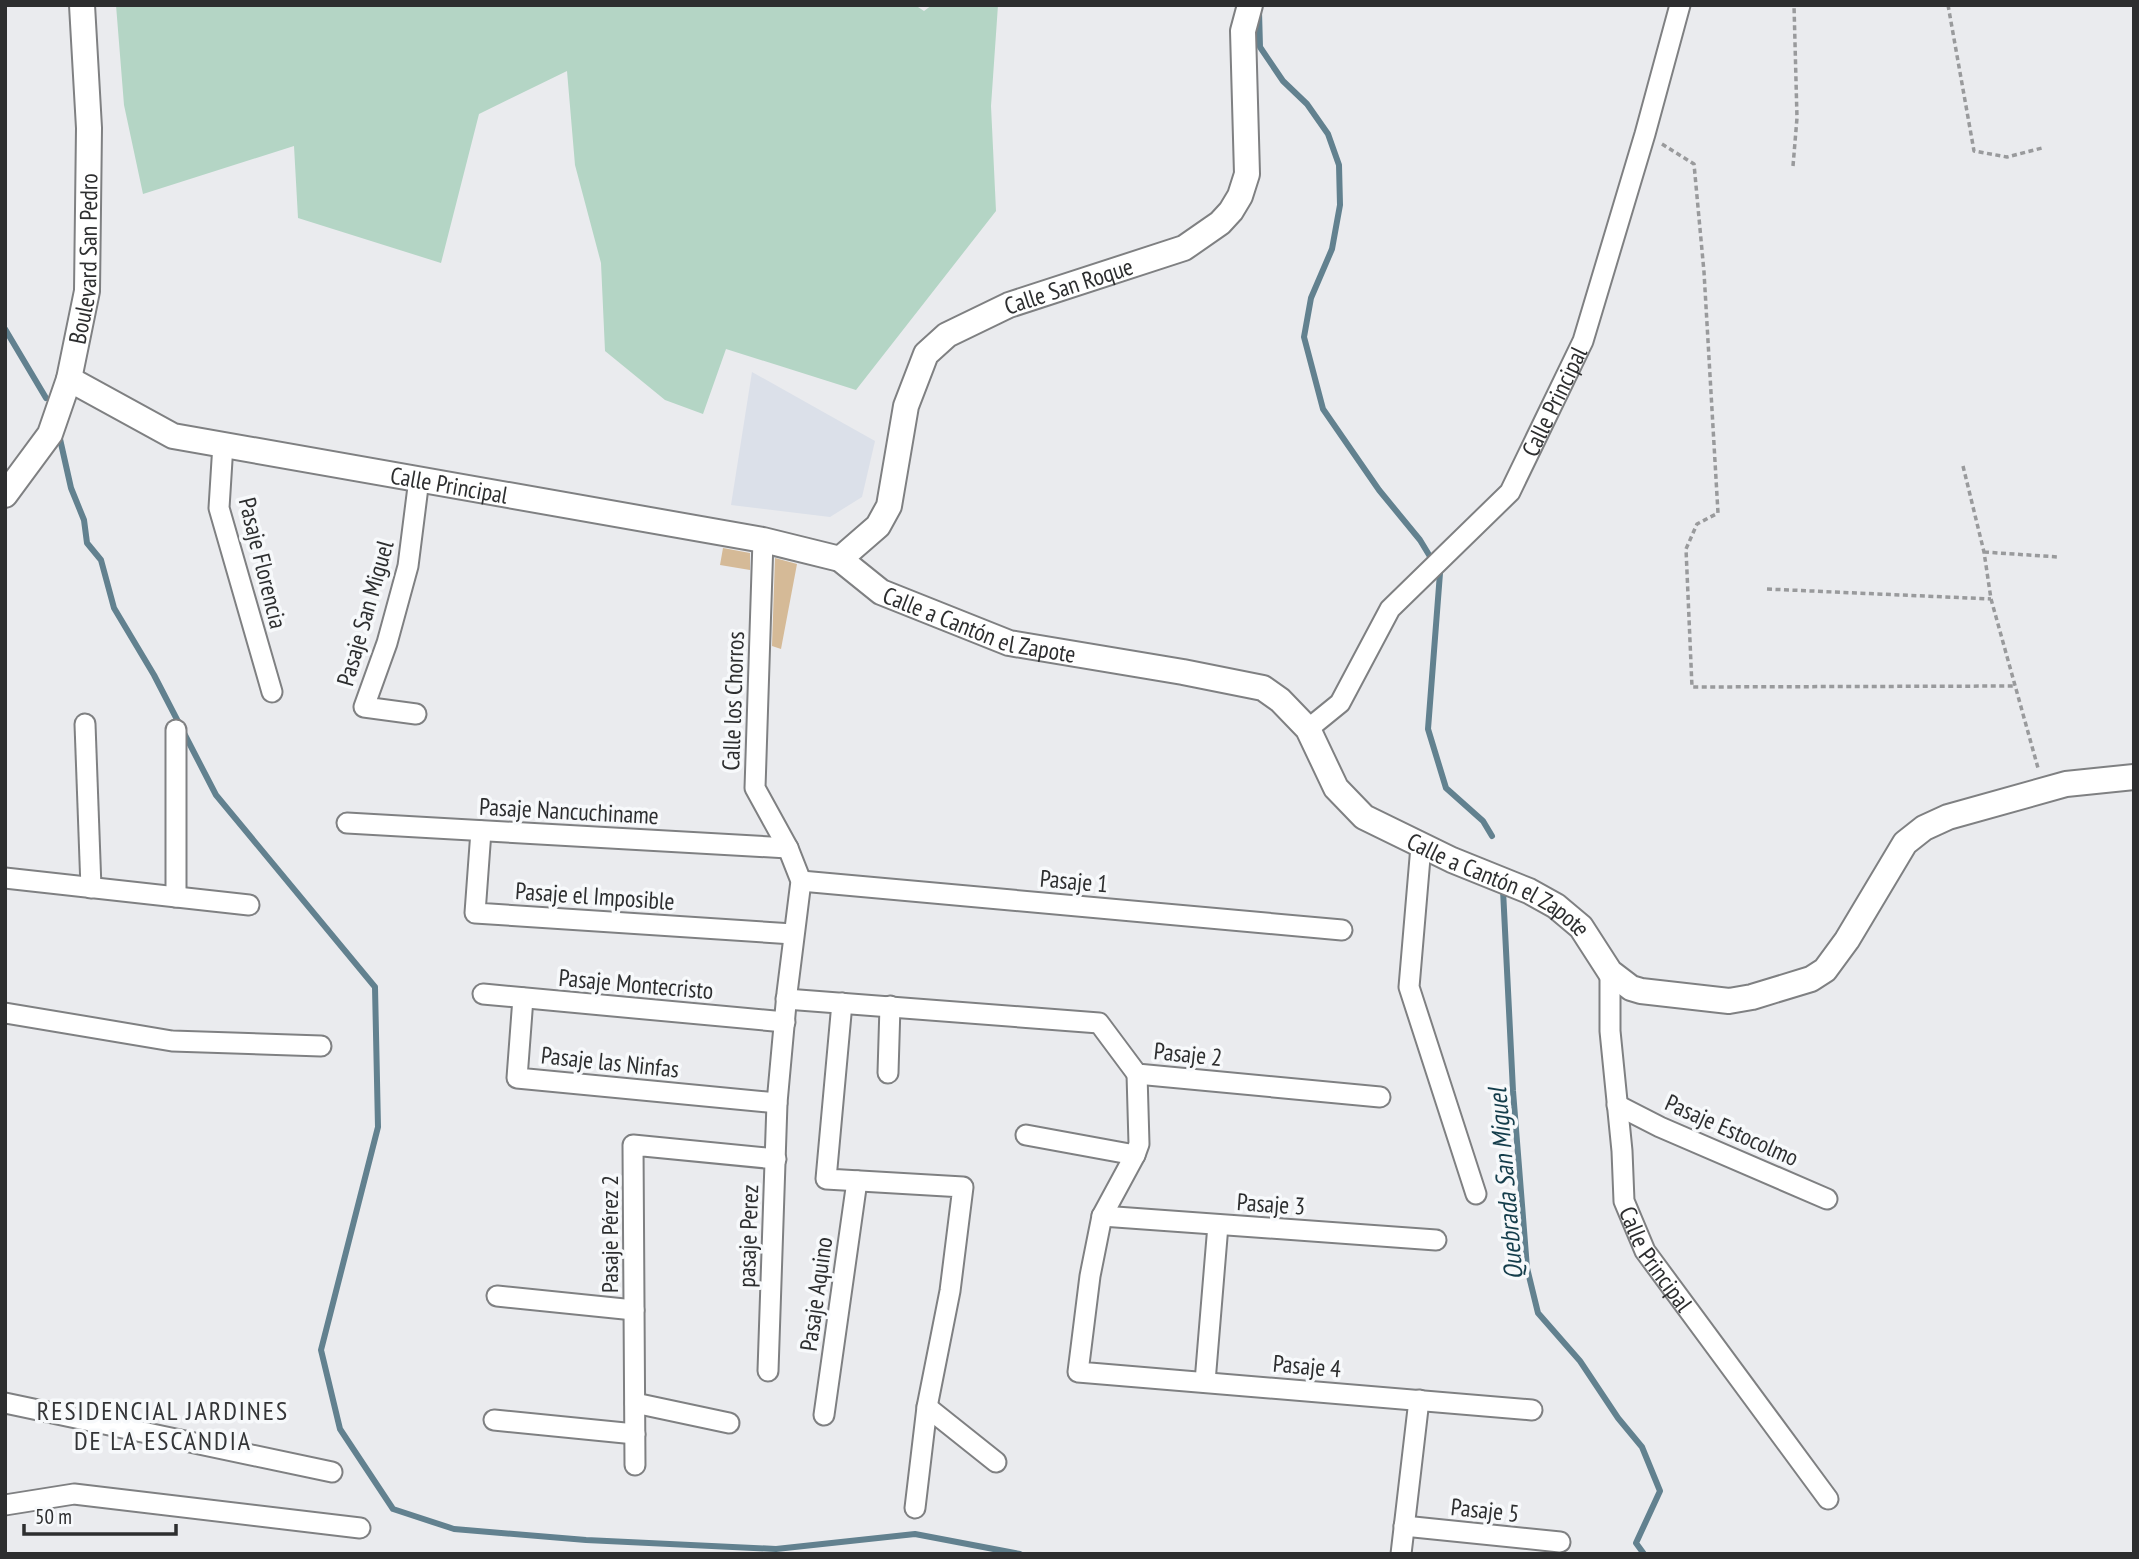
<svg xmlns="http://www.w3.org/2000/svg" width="2139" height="1559" font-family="'PT Sans Narrow',sans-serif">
  <rect width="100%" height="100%" fill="#eaebee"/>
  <path fill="#dbe0e9" d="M752 372 875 441 862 497 830 517 731 505Z"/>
  <path fill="#b4d5c5" d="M116 5H915L924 11 932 5H998L991 106 996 211 856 390 726 349 703 414 665 400 605 351 601 263 575 165 567 71 479 114 441 263 298 218 294 146 143 194 124 105Z"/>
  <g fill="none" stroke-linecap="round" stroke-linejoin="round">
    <path stroke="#62818f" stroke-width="6" d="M1259 11 1260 47 1283 81 1307 104 1328 134 1339 165 1340 205 1332 249 1311 298 1304 337 1323 409 1379 490 1420 540 1440 573 1428 729 1446 788 1483 821 1492 836
      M5 329 46 398
      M60 439 71 488 84 520 87 543 101 560 114 608 154 675 216 795 375 987 378 1127 321 1350 340 1429 393 1509 454 1529 586 1540 776 1549 915 1534 1020 1554
      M1503 890 1513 1091 1527 1268 1538 1313 1580 1361 1618 1418 1642 1447 1660 1491 1636 1543 1644 1554"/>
  </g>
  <path fill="#d5ba97" d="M723 548 750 553V570L720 565Z
    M775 558 797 564 781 649 772 646Z"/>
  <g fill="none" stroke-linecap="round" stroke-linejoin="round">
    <defs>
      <g id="minor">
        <path d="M223 444 219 508 272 692"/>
        <path d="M763 540 755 788 788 848 801 881 787 993 777 1103 768 1371"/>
        <path d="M416 714 364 707 387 643 408 566 419 479"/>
        <path d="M85 724 91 888"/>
        <path id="s1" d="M1308 729 1340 703 1390 609 1510 492 1583 341 1645 134 1680 5"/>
        <path d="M347 823 788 848"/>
        <path d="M481 831 475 913 793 934"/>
        <path d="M1421 846 1409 987 1476 1194"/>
        <path d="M5 878 249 905"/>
        <path d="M801 881 1342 930"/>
        <path d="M176 897V730"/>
        <path id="s2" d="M1610 972V1031L1622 1151 1624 1201 1645 1251 1828 1499"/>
        <path d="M483 994 785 1022"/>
        <path d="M523 998 517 1078 777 1103"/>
        <path d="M786 999 1099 1023 1137 1074 1380 1097"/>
        <path d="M842 1003 826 1179 963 1187 950 1291 927 1407 915 1508"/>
        <path d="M5 1013 172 1041 321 1046"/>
        <path d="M888 1073 890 1006"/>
        <path d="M1137 1074 1139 1144 1135 1155 1102 1216 1090 1276 1078 1372 1532 1410"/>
        <path d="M1617 1105 1660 1127 1827 1199"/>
        <path d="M1026 1135 1135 1155"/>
        <path d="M1102 1216 1436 1240"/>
        <path d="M497 1296 634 1310"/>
        <path d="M1205 1382 1218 1225"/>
        <path d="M5 1403 332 1472"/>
        <path d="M635 1403 729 1423"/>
        <path d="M927 1407 996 1462"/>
        <path d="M824 1415 857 1181"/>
        <path d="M494 1420 635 1434"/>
        <path d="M635 1465 633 1145 776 1159"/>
        <path d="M5 1505 74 1494 360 1528"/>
        <path d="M1404 1526 1560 1542"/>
        <path d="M1401 1554 1419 1400"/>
      </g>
      <g id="tertiary">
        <path id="s3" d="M69 379 173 436 763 540 840 559 881 592 1009 643 1183 672 1263 688 1280 700 1308 729 1336 788 1364 817 1452 860 1529 891 1556 906 1581 927 1610 972 1631 988 1641 991 1729 1001 1752 997 1811 979 1825 970 1847 940 1905 843 1924 828 1948 817 2066 784 2134 777"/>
        <path id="s4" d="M5 495 50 434 69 379 87 291 89 128 82 5"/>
        <path id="s5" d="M840 559 878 526 889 506 906 406 926 354 947 335 1009 305 1184 248 1220 223 1231 211 1240 196 1247 174 1243 31 1250 5"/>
      </g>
    </defs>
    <use href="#minor" stroke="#7f8082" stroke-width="23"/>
    <use href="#tertiary" stroke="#7f8082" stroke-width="28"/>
    <path stroke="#999a9c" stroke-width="3.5" stroke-dasharray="5 3.5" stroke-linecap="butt" d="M1948 5 1974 151 2007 157 2042 148
      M1662 144 1694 164 1704 272 1718 513 1697 524 1686 549 1692 687 2016 686
      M1793 166 1797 118 1794 5
      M1963 466 1984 552 1991 599 2038 768
      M1984 552 2058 557
      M1767 589 1991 599"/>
    <use href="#minor" stroke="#fff" stroke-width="19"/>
    <use href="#tertiary" stroke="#fff" stroke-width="24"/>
  </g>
  <g text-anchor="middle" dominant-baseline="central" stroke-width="7" stroke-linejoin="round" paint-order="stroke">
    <g font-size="24" fill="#2d2e2f" stroke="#f7f9fb">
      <text stroke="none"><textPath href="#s4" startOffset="256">Boulevard San Pedro</textPath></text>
      <text stroke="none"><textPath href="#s5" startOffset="390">Calle San Roque</textPath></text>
      <text stroke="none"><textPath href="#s1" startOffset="416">Calle Principal</textPath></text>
      <text stroke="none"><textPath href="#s3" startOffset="399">Calle Principal</textPath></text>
      <text transform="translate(263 563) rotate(76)">Pasaje Florencia</text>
      <text transform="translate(365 613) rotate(-74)">Pasaje San Miguel</text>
      <text stroke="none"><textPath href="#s3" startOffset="954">Calle a Cantón el Zapote</textPath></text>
      <text transform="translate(733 701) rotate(-88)">Calle los Chorros</text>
      <text transform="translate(569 811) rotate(3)">Pasaje Nancuchiname</text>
      <text transform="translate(1074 881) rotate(5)">Pasaje 1</text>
      <text stroke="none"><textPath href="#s3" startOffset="1563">Calle a Cantón el Zapote</textPath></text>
      <text transform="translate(595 896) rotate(4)">Pasaje el Imposible</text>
      <text transform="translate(636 984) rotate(5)">Pasaje Montecristo</text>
      <text transform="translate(1188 1054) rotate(6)">Pasaje 2</text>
      <text transform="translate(610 1062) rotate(6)">Pasaje las Ninfas</text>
      <text transform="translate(1732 1130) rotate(24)">Pasaje Estocolmo</text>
      <text transform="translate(1271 1204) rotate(4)">Pasaje 3</text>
      <text transform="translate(609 1234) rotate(-90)">Pasaje Pérez 2</text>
      <text transform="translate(748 1236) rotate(-88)">pasaje Perez</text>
      <text stroke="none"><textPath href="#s2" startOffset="296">Calle Principal</textPath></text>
      <text transform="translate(816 1294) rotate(-82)">Pasaje Aquino</text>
      <text transform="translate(1307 1366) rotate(5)">Pasaje 4</text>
      <text transform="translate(1485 1510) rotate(6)">Pasaje 5</text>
    </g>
    <g font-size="26" font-style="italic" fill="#143d4b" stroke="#f7f9fb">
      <text transform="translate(1505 1184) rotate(-95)">Quebrada San Miguel</text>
    </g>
    <g font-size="26" letter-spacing="2" fill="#343537" stroke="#f7f9fb">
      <text x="163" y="1410">RESIDENCIAL JARDINES<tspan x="163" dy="30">DE LA ESCANDIA</tspan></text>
    </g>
  </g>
  <rect width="2139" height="1559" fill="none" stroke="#2d2e2f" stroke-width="14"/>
  <path d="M24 1524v10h152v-10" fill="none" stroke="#2d2e2f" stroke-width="3.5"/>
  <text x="35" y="1524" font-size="21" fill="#2d2e2f" stroke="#f7f9fb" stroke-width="5" paint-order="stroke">50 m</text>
</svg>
